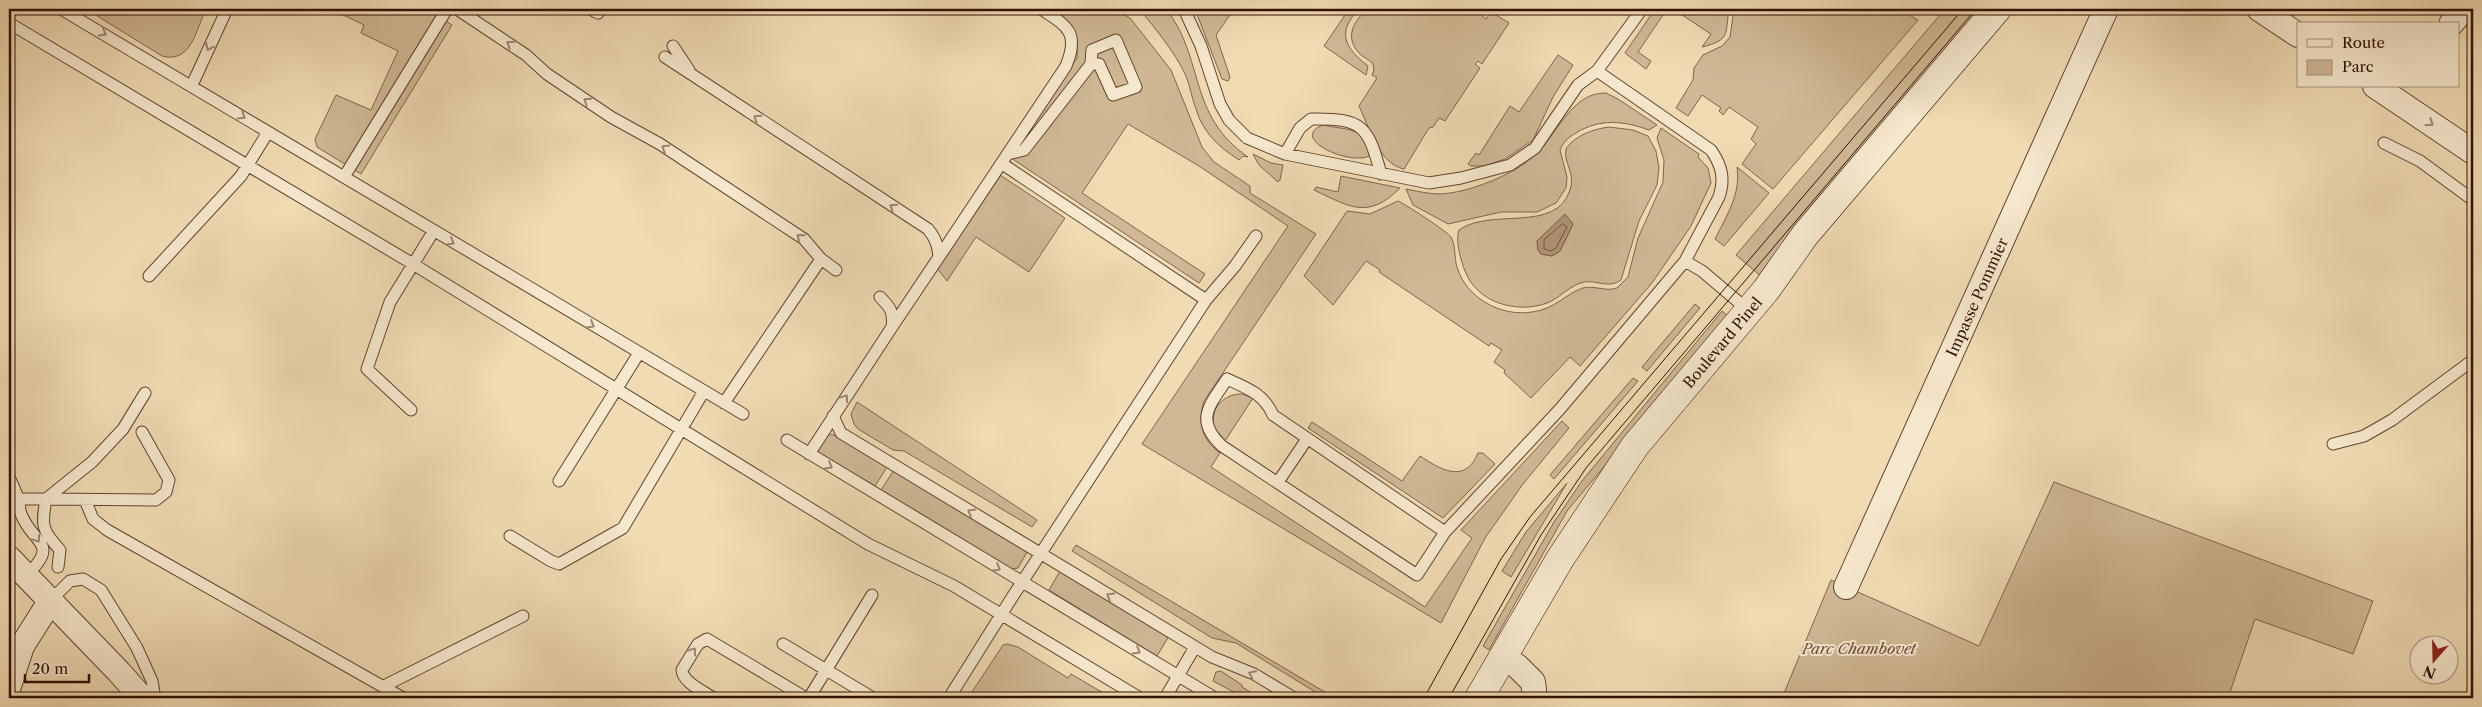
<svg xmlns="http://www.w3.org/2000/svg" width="2482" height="707" font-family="'Libre Caslon Text',serif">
  <rect width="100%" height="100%" fill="#f1dbb3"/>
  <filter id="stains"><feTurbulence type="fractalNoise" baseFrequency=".004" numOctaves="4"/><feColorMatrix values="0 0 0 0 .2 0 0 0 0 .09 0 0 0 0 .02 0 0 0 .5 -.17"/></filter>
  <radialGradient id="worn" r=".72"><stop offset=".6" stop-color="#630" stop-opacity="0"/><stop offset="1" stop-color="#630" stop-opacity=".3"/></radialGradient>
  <path fill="#d0b895" stroke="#80644c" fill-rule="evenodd" d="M86 9H206C196 30 191 64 162 56Z
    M343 9H428L452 25 361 174 317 147 315 139 336 95 371 110 398 51 361 33 364 25 341 14Z
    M1041 9H1113L1130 18 1171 70 1202 147 1214 162 1250 186V193L1316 234 1204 401C1197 422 1202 440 1220 453L1211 467 1425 607 1472 538 1461 530 1562 421 1569 428 1523 484 1485 538 1441 623 1142 444 1288 226 1199 166 1128 124 1082 193 1205 274 1199 283 1011 158 1000 175 1065 218 1029 272 976 237 947 281 937 268 1077 58C1080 29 1063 23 1041 9Z
    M1139 9H1166C1205 58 1187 115 1248 157L1243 156 1239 160C1219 147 1203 133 1196 109 1191 96 1190 84 1184 72 1175 53 1153 25 1139 9Z
    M1195 9H1234L1216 35 1230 77 1228 81 1222 79Z
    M1349 9H1359C1336 33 1345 48 1368 66L1366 75 1324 46Z
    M1368 9H1485L1481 15 1486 19 1491 12 1509 23 1482 64 1478 61 1475 64 1480 68 1445 121 1439 118 1433 127 1429 128 1404 169C1379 164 1369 127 1359 106L1377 78 1372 75 1374 70 1373 64C1369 59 1364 58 1360 54 1344 38 1353 21 1368 9Z
    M1655 9H1667L1638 52 1651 61 1646 69 1625 53Z
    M1673 9H1729C1725 34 1731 40 1702 47L1711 34Z
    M1734 9H1899L1918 20 1773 189 1742 164 1756 144 1751 139 1758 127 1729 107 1723 115 1719 111 1721 108 1702 95 1688 116 1676 108 1693 80 1694 68 1703 55 1722 46 1730 37Z
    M1945 9H1981L1762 277 1736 255Z
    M1558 55 1573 65 1553 97 1533 140 1505 159 1484 166H1471L1468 164 1476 153 1479 155 1510 106 1519 112Z
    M1606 93 1618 99 1657 125 1649 130C1624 121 1600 118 1576 133 1569 137 1563 142 1560 150L1567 177 1566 188 1556 203 1537 212H1501L1448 224 1413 205 1406 189C1417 191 1428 194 1440 194 1468 193 1517 174 1537 153 1557 134 1572 92 1606 93Z
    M1323 125C1343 130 1370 126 1369 156 1349 166 1288 138 1323 125Z
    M1609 127 1633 130 1648 136 1656 151 1659 168 1657 185 1639 221 1621 280C1609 289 1597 280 1584 282 1570 285 1560 298 1547 303 1517 314 1477 303 1465 271 1461 261 1455 240 1459 230 1491 207 1556 234 1570 190 1576 173 1563 163 1566 149 1575 135 1594 129 1609 127ZM1565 215 1573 224 1560 251 1552 256 1541 254 1538 250 1537 241Z
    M1661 128 1699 154 1698 157 1708 168 1711 183 1691 226 1652 283 1580 366 1570 357 1531 398 1504 373 1505 370 1494 362 1502 350 1491 343 1489 346 1379 272 1380 270 1366 261 1333 305 1304 276 1347 211 1370 214 1398 201C1405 204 1448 232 1451 237 1456 247 1454 257 1457 267 1466 298 1501 317 1532 312 1556 309 1566 293 1583 288 1595 285 1605 292 1617 288L1628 277 1638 238 1663 182 1664 160 1657 138Z
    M1253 154 1271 163 1283 165 1280 180 1278 182 1259 165Z
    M1737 167 1769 193 1724 246 1715 239C1727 215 1741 194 1737 167Z
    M1341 176 1400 188C1368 220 1350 207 1314 190L1316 187 1338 192Z
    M1695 304 1700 308 1647 371 1642 367Z
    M1722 311 1729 317 1567 511 1489 650 1483 646 1554 522 1582 481Z
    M1633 378 1638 381 1554 479 1550 475Z
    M1242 394 1253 398 1225 441 1214 427C1210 408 1223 394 1242 394Z
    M857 402 1037 520 1032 527 904 451 893 450 858 429 854 424 851 414Z
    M1312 422 1402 481 1420 456C1440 469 1465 485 1478 453H1483L1495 464 1443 518 1308 428Z
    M832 434 887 467 875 486 820 454 818 450 825 437Z
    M894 470 1024 548 1027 552 1018 568 1012 569 881 490Z
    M2054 482 2373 601 2353 654 2255 619 2228 698H1782L1831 580 1979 646Z
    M1567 483 1511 577 1502 571 1526 532Z
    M1076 545 1335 698H1325L1236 643 1212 638 1072 551Z
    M1060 571 1169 636 1157 656 1049 590Z
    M1007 644 1018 647 1068 678 1071 674 1112 698H968L1003 645Z
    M1221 671 1242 685V687L1257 696 1256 698H1245L1213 681 1216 672Z"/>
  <path fill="#b09678" stroke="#7d604a" d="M1565 214 1573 224 1560 251 1552 256 1541 254 1538 250 1537 241Z"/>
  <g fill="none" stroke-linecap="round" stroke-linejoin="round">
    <path stroke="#70533e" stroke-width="1" d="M1563 224 1567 227 1556 248 1551 251 1544 249V240Z"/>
    <defs>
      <path id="service" d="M61 9 743 414
        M457 9 526 55 547 74 611 117 660 144 804 239 821 259 836 270
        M590 9 598 13
        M1184 9 1201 46 1220 104 1229 120 1247 138 1285 154 1429 183 1461 178 1510 165 1535 148 1578 85 1597 71 1642 9
        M9 23 413 264 868 544 954 586 1140 698
        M673 46 689 70
        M665 57 928 229C936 239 938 246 939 257L892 327
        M192 85 227 9
        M2384 143 2420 161 2473 200
        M1008 154 1024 150 1091 64 1092 50 1116 40 1136 87 1113 95 1099 64H1091
        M1285 154 1300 128 1311 119C1363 118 1368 126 1381 174
        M1007 167 1206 300
        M344 177 447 9
        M939 257 1066 66C1080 32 1067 26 1041 9
        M1685 261 1702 271 1748 310
        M149 276 241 176 268 132
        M724 403 821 259
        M411 410 367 369 390 302 433 232
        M833 416 841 433 1212 657 1254 674 1294 698
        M787 440 1215 698
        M2333 444 2364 436 2392 420 2473 360
        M809 454 892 327C894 312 890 307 880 297
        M9 477C12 484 16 491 18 499 20 503 19 509 21 514 33 545 61 542 26 576
        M559 481 639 353
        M1278 482 1307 439
        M19 499H46L92 462 123 429 145 393
        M85 500 93 519 107 530 403 698
        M1445 532 1273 415C1264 394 1247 388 1227 379 1210 405 1194 420 1222 446L1417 575 1445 532 1560 409 1685 261 1719 197C1725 179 1722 166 1711 150L1597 71
        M510 536 551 561 559 564 623 528 704 391
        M58 567 60 550C42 530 41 526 46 499L156 500 166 492 169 480 142 432
        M51 600 70 581 83 579 101 590 137 648 152 681 155 698
        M783 644 873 698
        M384 686 523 616
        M713 698C704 691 683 683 682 670L698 644 707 639 806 698
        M809 698 872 595
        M949 698 1011 599 1206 300 1235 266 1256 236
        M1165 698 1195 647"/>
      <g id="minor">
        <path d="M2259 9 2298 35"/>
        <path d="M2451 24 2464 9"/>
        <path d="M2375 86 2473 152"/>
        <path d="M9 558 119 672 142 698"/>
        <path id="s1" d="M1846 587 2106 9"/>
        <path d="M1503 658 1517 666 1533 682 1535 698"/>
        <path d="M9 686 22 646 51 600"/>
      </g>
      <g id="secondary">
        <path id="s2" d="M1479 698 1560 559 1635 446 1766 290 1805 235 1997 9"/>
      </g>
    </defs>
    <use href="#service" stroke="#614330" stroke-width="13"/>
    <use href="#minor" stroke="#614330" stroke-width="26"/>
    <use href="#secondary" stroke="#311004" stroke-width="29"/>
    <use href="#service" stroke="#f6e8ce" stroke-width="11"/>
    <use href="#minor" stroke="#f6e8ce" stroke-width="24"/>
    <use href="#secondary" stroke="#f6e8ce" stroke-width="28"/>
    <path stroke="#311004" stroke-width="1" d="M1424 698 1501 559 1530 517 1963 9
      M1449 698 1541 535 1586 468 1976 9"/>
  </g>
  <defs><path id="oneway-chevron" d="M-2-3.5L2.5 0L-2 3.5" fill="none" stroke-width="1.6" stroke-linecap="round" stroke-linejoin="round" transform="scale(1.25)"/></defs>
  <g stroke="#9d8773">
    <use href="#oneway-chevron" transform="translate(103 33) rotate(30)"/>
    <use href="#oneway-chevron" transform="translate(510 44) rotate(-146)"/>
    <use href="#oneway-chevron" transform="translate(209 47) rotate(115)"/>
    <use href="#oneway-chevron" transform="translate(587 101) rotate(-146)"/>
    <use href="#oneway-chevron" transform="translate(242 116) rotate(32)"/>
    <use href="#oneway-chevron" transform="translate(757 118) rotate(-147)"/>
    <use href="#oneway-chevron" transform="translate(2430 123) rotate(34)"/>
    <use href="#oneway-chevron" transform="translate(665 148) rotate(-148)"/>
    <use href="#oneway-chevron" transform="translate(893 207) rotate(-147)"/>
    <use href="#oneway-chevron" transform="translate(800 237) rotate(-141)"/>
    <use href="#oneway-chevron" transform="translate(451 242) rotate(30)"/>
    <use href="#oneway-chevron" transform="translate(591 325) rotate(31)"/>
    <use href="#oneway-chevron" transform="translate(845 398) rotate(-56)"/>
    <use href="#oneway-chevron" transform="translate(829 466) rotate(31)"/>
    <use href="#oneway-chevron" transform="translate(971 512) rotate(-149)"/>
    <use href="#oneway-chevron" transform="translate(37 539) rotate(56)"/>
    <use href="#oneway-chevron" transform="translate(997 568) rotate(32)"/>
    <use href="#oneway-chevron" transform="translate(1110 596) rotate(-149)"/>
    <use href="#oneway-chevron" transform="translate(693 651) rotate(-56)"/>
    <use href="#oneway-chevron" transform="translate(1137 651) rotate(31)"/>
    <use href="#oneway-chevron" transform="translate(1252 674) rotate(-154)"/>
  </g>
  <g text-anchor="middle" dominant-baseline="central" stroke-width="4" stroke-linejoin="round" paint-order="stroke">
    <g font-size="15" fill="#311004" stroke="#f6e8ce">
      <text stroke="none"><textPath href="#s1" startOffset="318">Impasse Pommier</textPath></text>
      <text stroke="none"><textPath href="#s2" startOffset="432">Boulevard Pinel</textPath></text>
    </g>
    <g font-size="15" font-style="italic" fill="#694b37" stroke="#f6e8ce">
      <text x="1859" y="648">Parc Chambovet</text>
    </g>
  </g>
  <rect width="2482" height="707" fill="none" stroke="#f1dbb3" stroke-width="30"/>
  <rect x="10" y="10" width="2462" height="687" fill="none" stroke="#311004" stroke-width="2.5"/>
  <rect x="15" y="15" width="2452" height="677" fill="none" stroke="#311004"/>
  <rect x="2297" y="22" width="162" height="65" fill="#f6e8ce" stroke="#a7927d"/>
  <rect x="2307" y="39" width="25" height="8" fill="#f6e8ce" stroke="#a7927d"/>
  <text x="2342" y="48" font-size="15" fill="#311004">Route</text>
  <rect x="2307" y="60" width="25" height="15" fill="#d0b895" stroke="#a7927d"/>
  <text x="2342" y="72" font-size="15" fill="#311004">Parc</text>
  <g transform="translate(2434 660) rotate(200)"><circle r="24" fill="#f6e8ce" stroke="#a7927d"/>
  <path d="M0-4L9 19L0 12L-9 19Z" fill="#8f2418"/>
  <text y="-8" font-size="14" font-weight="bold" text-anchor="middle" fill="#311004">N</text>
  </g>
  <path d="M25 674v8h64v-8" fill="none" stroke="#311004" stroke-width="2.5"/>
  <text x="32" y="674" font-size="15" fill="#311004" stroke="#f6e8ce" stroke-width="4" paint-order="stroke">20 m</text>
  <rect width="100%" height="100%" filter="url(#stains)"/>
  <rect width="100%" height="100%" fill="url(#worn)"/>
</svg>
